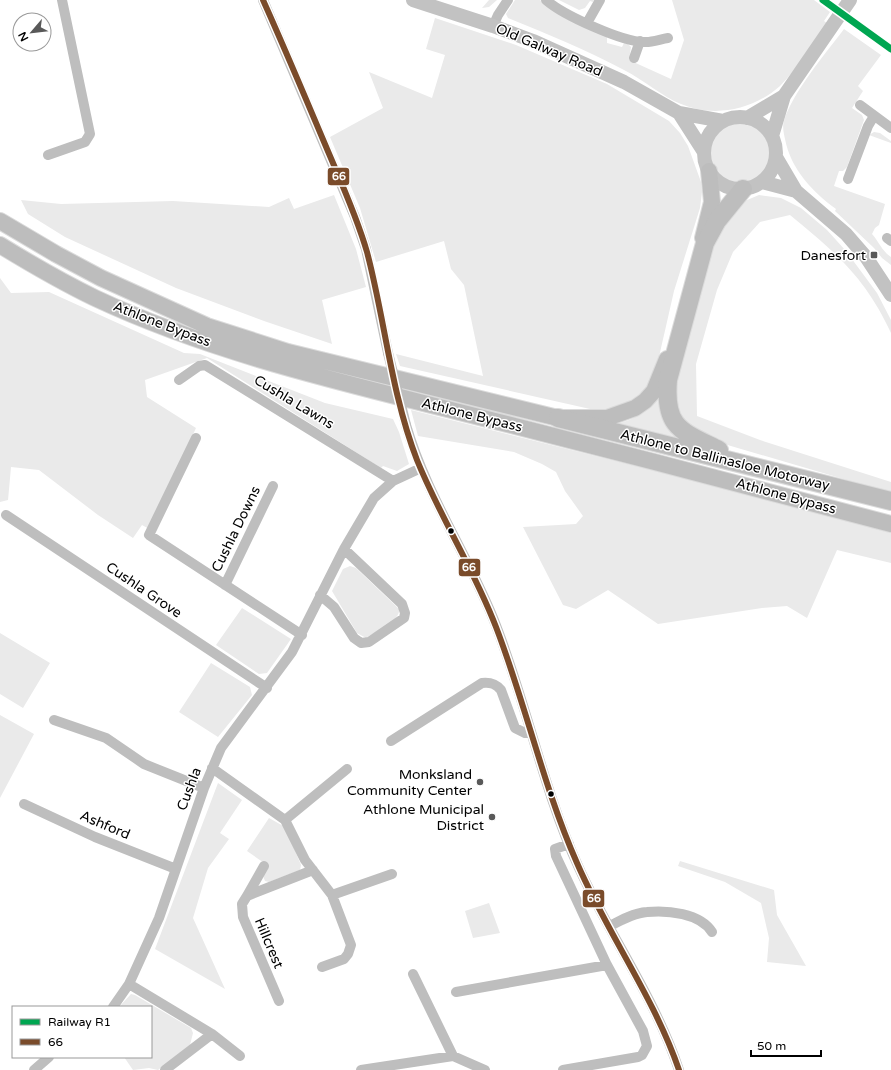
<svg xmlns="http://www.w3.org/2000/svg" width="891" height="1070" font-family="'Varela Round',sans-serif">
  <rect width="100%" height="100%" fill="#fff"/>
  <path fill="#eaeaea" d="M489 0H497L489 7 482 8Z
    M515 0H540L550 8 607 36V43L622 47 625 41 631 47 629 60 671 79 684 40 672 0H814L830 12 824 21 827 23C812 44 798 68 780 86 753 110 714 118 681 104 661 96 644 80 624 70 587 50 547 34 508 18L506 14Z
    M559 0H594L593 2 590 1 585 8 579 10Z
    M435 18 516 45 607 84 669 121 680 133 688 146 701 182 702 192 700 208 674 291 656 370 642 397 614 411H599L400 366 396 354 483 376 464 285 451 269 444 241 376 262 360 208 330 137 383 108 369 72 432 98 445 55 426 49Z
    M844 29 881 55 858 86 863 91 852 108 862 115 864 120 847 167 843 171H839L834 186 885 204 879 225 875 228 872 234C879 242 882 251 891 257V265L882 258 874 248 835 211 836 209C813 192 791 170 785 139 784 134 782 127 784 121 792 93 826 53 844 29Z
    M708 154a31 31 0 1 1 62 0a31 31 0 1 1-62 0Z
    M874 132 880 133 891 141V143L869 135Z
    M334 195 356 249 366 287 322 300 332 344 264 321 176 288 65 237 28 214 21 200 61 204 173 201 269 207 289 198 294 209Z
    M759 195 781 198 801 208 827 230 846 251 877 293 891 320V333C865 277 836 253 790 215L760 222 733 252 717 290 696 364 697 416 760 440 891 482V493L697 436 681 421 675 394 681 354 712 239 740 203Z
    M0 278 11 293 49 292 184 353 200 354 325 403 393 419 399 432 409 464 397 471 383 466 381 468 207 358 145 380 147 397 196 428 149 529 142 525 133 538 98 515 39 470 11 467 8 500 0 502Z
    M663 388 672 431 681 441 616 424C641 418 649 408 663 388Z
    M411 410 780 502 891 533V563L837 550 807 618 787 606 762 608 658 624 608 590 576 609 563 605 523 527 576 524 583 516 565 491 556 472 542 464 514 452 418 436Z
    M350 566 356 568 399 609C401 621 375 632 366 638L357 633 332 591 343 569Z
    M242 608 291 639 267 673 259 674 216 645Z
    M0 633 50 663 23 708 0 694Z
    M211 663 250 687 252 695 218 737 179 712Z
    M0 715 34 734 0 798Z
    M218 783 242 800 220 833 229 839 208 868 193 918 225 989 155 949Z
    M269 818 285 827 301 865 300 870 269 882 265 881 263 876 267 865 247 851Z
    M680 861 774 890 777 915 806 966 767 962 769 938 761 903 725 882 678 866Z
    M489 903 500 933 473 938 465 911Z
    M131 994 135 995 191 1028 193 1033 190 1045 158 1070 149 1068 133 1070 124 1057H151V1007H119Z"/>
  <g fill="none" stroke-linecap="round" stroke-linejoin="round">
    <defs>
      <path id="trunk" d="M0 221 56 254 101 278 207 326 288 352 558 418H607L635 408 645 401 654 391 667 359
        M703 238 712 202 709 171
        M0 245C31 264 62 282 95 298 223 358 363 387 499 422 630 455 760 490 891 524"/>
      <path id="motorway" d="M558 418 891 501
        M719 450C681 431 664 428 668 380L705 243 717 221 743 189"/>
    </defs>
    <use href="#trunk" stroke="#dbdbdb" stroke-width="18"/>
    <use href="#motorway" stroke="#dbdbdb" stroke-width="20"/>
    <path stroke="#bebebe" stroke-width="10" d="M263 0 355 217 366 249 388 353
      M546 0C563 15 624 43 646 42 653 42 661 39 668 38
      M587 23 600 0
      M493 26 498 15 508 0
      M634 58 640 41
      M860 105 891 128
      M48 155 85 142 90 134 62 0
      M848 179 868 126 874 116
      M887 238 891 241
      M179 380 199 366 205 365 393 481
      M406 425C426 494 466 552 493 618 526 699 542 788 579 868 610 936 655 998 679 1070
      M196 438 149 535 302 635
      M6 515 267 688
      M225 585 273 486
      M320 595 334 607 354 638 361 643 369 642 404 618 405 613 402 604 344 549
      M54 720 106 738 144 764 204 788
      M391 741 482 683C491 682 496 684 501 690L515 728 525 733 531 732
      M212 768 285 820 305 860 332 895 351 945 348 954 344 959 322 967
      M24 804 95 837 176 869
      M285 820 347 769
      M332 895 392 874
      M247 896 264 866
      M610 926C621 920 634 913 647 912 667 910 700 913 712 932
      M413 974 453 1056
      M129 984 212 1034 240 1056
      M456 992 607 965
      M279 1001 243 917 242 904 247 896 313 870
      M113 1007 129 984 159 918 204 788 221 748 292 652 344 549 374 498 393 481 421 468
      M34 1070 49 1057
      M165 1070 212 1034
      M361 1070 453 1056 485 1070
      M563 1070 638 1057 642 1055 647 1046 643 1031 607 965 556 856 555 849 569 844"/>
    <path stroke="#c2c2c2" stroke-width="14" d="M413 0 493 26 533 41 624 82 679 113 723 121
      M679 113 704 152
      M704 153a36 36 0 1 1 72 0a36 36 0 1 1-72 0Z
      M747 118 784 96
      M772 136 784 96 850 0
      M776 157 796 191 846 234 866 257 891 295
      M762 182 796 191"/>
    <use href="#trunk" stroke="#bdbdbd" stroke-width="16"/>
    <use href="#motorway" stroke="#bdbdbd" stroke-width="18"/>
    <path stroke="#bebebe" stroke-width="10" d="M388 353 406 425"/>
    <defs>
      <path id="bus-1" d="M263 0C285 49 306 99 327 149 341 182 357 217 367 252 385 320 391 393 417 460 440 517 474 569 496 627 526 705 543 786 577 863 607 933 654 997 679 1070"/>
    </defs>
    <use href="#bus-1" stroke="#fff" stroke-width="9"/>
    <use href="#bus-1" stroke="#7a4b2a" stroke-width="6"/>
    <defs>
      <path id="rail-1" d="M823 0 891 49"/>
    </defs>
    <use href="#rail-1" stroke="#fff" stroke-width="10"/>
    <use href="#rail-1" stroke="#00a651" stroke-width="7"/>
  </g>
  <g fill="#595959" stroke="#fff" stroke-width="1.5">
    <rect x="870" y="251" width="8" height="8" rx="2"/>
    <circle cx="480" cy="782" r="4"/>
    <circle cx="492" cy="817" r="4"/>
  </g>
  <g fill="#000" stroke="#fff" stroke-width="1.5">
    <circle cx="451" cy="531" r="3.5"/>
    <circle cx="551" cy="794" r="3.5"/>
  </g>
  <g text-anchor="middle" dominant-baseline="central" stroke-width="3" stroke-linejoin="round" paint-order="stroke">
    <g font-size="14" fill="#000" stroke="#fff">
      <text transform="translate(549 50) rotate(23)">Old Galway Road</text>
      <text transform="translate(162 324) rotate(21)">Athlone Bypass</text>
      <text transform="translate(294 402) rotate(31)">Cushla Lawns</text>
      <text transform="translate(472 415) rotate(14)">Athlone Bypass</text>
      <text transform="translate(725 460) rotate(14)">Athlone to Ballinasloe Motorway</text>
      <text transform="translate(786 496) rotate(15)">Athlone Bypass</text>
      <text transform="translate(236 529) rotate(-64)">Cushla Downs</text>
      <text transform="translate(144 590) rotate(34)">Cushla Grove</text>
      <text transform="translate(189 789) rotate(-69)">Cushla</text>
      <text transform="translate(105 825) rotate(23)">Ashford</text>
      <text transform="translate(269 943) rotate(67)">Hillcrest</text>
    </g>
    <g font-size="14" fill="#000" stroke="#fff" text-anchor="end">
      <text x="866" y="255">Danesfort</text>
      <text x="472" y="774">Monksland<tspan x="472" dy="16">Community Center</tspan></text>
      <text x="484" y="809">Athlone Municipal<tspan x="484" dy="16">District</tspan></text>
    </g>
  </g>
  <g stroke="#fff" stroke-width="1.5">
    <rect x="327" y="167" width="23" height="19" rx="4" fill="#7a4b2a"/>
    <rect x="458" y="558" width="23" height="19" rx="4" fill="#7a4b2a"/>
    <rect x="582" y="889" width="23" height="19" rx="4" fill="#7a4b2a"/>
  </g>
  <g font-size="11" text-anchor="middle" font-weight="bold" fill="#fff">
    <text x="339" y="180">66</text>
    <text x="469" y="571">66</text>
    <text x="594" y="902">66</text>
  </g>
  <rect x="12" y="1006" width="140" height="52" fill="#ffffff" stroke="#999999"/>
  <rect x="20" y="1019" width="20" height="6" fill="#00a651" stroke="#999999"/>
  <text x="48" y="1026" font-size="12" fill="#000000">Railway R1</text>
  <rect x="20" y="1039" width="20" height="6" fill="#7a4b2a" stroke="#999999"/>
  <text x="48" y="1046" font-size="12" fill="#000000">66</text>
  <g transform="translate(32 32) rotate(242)"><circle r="19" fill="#ffffff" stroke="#999999"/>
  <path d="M0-3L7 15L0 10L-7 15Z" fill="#595959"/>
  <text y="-6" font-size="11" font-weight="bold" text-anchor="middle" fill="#000000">N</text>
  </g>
  <path d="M751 1050v6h70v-6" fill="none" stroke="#000000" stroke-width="2"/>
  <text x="757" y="1050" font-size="12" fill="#000000" stroke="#ffffff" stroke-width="3" paint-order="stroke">50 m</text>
</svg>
